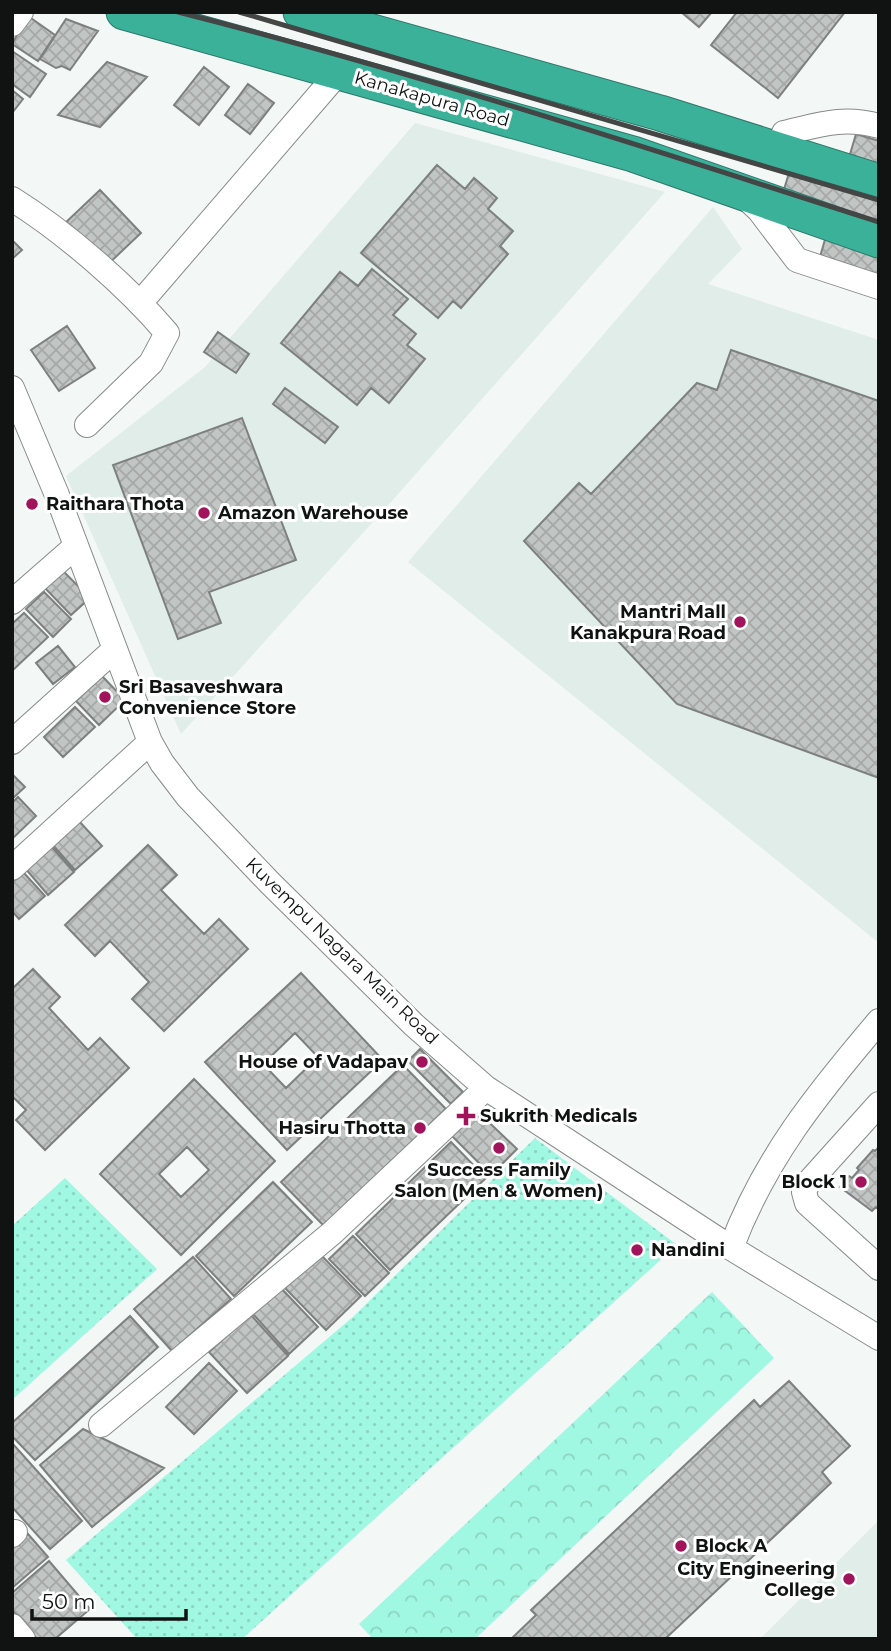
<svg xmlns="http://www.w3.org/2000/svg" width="891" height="1651" font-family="Montserrat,sans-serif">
  <defs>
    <pattern id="grass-dots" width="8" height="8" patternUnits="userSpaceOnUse" patternTransform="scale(1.75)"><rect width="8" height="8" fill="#a1f8e2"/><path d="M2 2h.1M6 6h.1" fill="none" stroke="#8ad4c1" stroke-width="1.8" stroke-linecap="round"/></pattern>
    <pattern id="park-crowns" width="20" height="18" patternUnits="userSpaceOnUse" patternTransform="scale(1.75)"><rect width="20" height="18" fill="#a1f8e2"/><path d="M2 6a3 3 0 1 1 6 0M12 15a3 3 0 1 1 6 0" fill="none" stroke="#8ad4c1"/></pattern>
    <pattern id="building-cross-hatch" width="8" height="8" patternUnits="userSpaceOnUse" patternTransform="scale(1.75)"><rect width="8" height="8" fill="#c1c5c4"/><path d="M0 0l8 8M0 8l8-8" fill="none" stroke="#a5a8a7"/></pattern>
  </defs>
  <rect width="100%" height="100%" fill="#f3f7f6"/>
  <path fill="#e0ede9" d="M415 123 665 192 391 502 181 734 66 476 205 367Z
    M713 207 742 249 708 284 879 340V943L408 562Z
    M879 1520V1639H760Z"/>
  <path fill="url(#grass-dots)" d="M535 1138 677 1245 242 1639H137L66 1560 354 1316Z
    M65 1178 157 1269 12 1400V1226Z"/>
  <path fill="url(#park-crowns)" d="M712 1292 774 1358 475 1639H373L359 1624Z"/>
  <path fill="url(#building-cross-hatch)" stroke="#7d807f" stroke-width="2" fill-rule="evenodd" d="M681 12H712L699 27Z
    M737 12H845L778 98 711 45Z
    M28 16 55 35 38 61 12 44Z
    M66 19 98 31 70 70 62 66 56 68 40 59Z
    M12 51 46 74 30 97 12 84Z
    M107 62 147 77 100 127 58 115Z
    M204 67 229 87 199 125 174 105Z
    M248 84 274 103 250 134 225 115Z
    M12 90 23 99 12 113Z
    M856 134 879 141V275L820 257 828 229 777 213 797 146 848 161Z
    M437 165 465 189 474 178 497 198 488 209 513 231 500 246 508 254 461 308 453 301 438 318 361 253Z
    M100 190 141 233 104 268 63 225Z
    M12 240 22 250 12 259Z
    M372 269 408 299 393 315 416 334 407 345 425 359 389 403 371 388 357 405 281 343 340 272 358 286Z
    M67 326 95 368 59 391 31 350Z
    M218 332 249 354 236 373 204 352Z
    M731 350 879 401V778L677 704 524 541 579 483 591 494 697 383 717 390Z
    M285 388 338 427 325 443 273 404Z
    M242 418 296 560 209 592 221 623 178 639 113 465Z
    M62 570 90 598 71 615 44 587Z
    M44 592 71 619 53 637 26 609Z
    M24 613 48 637 12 671V624Z
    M58 646 75 667 53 684 36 663Z
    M102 676 125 700 99 725 76 701Z
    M75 707 95 727 63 757 44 737Z
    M12 774 25 787 12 799Z
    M18 797 36 816 12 839V803Z
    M78 820 102 846 75 870 52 844Z
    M148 845 177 875 161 890 204 934 219 919 248 949 164 1031 132 999 149 982 110 941 95 956 65 925Z
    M51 846 74 872 48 895 25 868Z
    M23 872 45 896 19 919 12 911V881Z
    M33 969 60 997 49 1008 88 1050 100 1038 129 1068 45 1150 16 1120 26 1110 12 1096V989Z
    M301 973 383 1060 287 1150 205 1062ZM295 1033 318 1057 286 1088 263 1064Z
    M420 1049 463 1092 451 1104 408 1061Z
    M403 1065 446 1109 324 1226 281 1182Z
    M194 1079 275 1161 181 1255 100 1174ZM187 1147 209 1170 181 1197 159 1174Z
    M478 1112 517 1149 491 1175 452 1136Z
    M451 1142 486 1178 390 1270 356 1234Z
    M879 1147V1210L876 1207 872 1211 840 1187 849 1176 852 1178 859 1170 857 1168 873 1150 875 1151Z
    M273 1182 312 1222 234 1296 196 1256Z
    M353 1236 389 1273 365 1296 329 1259Z
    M320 1254 361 1296 326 1330 285 1288Z
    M193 1257 231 1299 172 1351 134 1309Z
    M281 1288 318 1327 289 1354 253 1314Z
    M250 1314 288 1356 247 1393 209 1352Z
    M130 1316 158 1347 35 1460 12 1436V1423Z
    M209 1363 237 1391 194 1434 166 1407Z
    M789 1381 850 1446 822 1472 831 1483 665 1639H511L536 1615 531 1610 754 1400 760 1407Z
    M83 1429 164 1468 92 1527 40 1465Z
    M12 1443 82 1521 50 1549 12 1507Z
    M28 1534 48 1557 12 1588V1548Z
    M49 1561 90 1609 55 1639H37L12 1610V1593Z"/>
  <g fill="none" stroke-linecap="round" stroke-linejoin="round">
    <defs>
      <path id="minor" d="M12 24 21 12
        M776 149 784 133C819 125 842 116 879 126
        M743 195 759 210 797 260 879 287
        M12 199C65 232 127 286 167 333L151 363 87 425
        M141 302 339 72
        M12 388 57 495 150 742 162 763 188 797 270 883 414 1025 486 1088 731 1248 879 1338
        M12 602 76 546
        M12 742 114 650
        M12 868 150 742
        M879 1104 808 1183 804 1192 807 1203 879 1268
        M731 1248C765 1158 817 1094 879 1021
        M101 1425 332 1233 486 1088
        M12 1535 15 1532
        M12 1626 23 1639"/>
      <path id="highway" d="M124 12 633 154 879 240
        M301 12 660 113 879 182"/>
    </defs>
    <use href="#minor" stroke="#878a89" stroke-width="26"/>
    <use href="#highway" stroke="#2d796a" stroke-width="37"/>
    <use href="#minor" stroke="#fff" stroke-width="24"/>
    <use href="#highway" stroke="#3cb19a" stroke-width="35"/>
    <path stroke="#444545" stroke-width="5" d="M178 12C415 72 647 148 879 222
      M239 12 879 200"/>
  </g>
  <g fill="#a1145c" stroke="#fff" stroke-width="2.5">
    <circle cx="32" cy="504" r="7"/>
    <circle cx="204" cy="513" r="7"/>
    <circle cx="740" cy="622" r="7"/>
    <circle cx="105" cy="697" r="7"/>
    <circle cx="422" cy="1062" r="7"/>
    <path d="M462.5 1105.5h7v7h7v7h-7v7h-7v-7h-7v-7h7z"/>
    <circle cx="420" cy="1128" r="7"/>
    <circle cx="499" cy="1148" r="7"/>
    <circle cx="861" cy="1182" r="7"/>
    <circle cx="637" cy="1250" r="7"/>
    <circle cx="681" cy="1546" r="7"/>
    <circle cx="849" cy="1579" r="7"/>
  </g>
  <g text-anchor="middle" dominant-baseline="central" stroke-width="6" stroke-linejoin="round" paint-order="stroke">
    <g font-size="18" fill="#111212" stroke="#fff">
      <text transform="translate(432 99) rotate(16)">Kanakapura Road</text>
      <text transform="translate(342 951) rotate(44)">Kuvempu Nagara Main Road</text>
    </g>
    <g font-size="18" font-weight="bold" fill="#111212" stroke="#fff" text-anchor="start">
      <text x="46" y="504">Raithara Thota</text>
      <text x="218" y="513">Amazon Warehouse</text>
      <text x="726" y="612" text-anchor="end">Mantri Mall<tspan x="726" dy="21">Kanakpura Road</tspan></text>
      <text x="119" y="687">Sri Basaveshwara<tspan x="119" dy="21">Convenience Store</tspan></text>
      <text x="408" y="1062" text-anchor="end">House of Vadapav</text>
      <text x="480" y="1116">Sukrith Medicals</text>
      <text x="406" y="1128" text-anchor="end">Hasiru Thotta</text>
      <text x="499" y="1170" text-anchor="middle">Success Family<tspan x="499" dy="21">Salon (Men &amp; Women)</tspan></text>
      <text x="847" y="1182" text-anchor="end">Block 1</text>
      <text x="651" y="1250">Nandini</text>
      <text x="695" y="1546">Block A</text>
      <text x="835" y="1569" text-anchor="end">City Engineering<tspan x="835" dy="21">College</tspan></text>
    </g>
  </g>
  <rect width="891" height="1651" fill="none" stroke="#111212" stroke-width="28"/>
  <path d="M32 1609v10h154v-10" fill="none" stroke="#111212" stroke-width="3.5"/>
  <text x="42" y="1609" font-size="21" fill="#111212" stroke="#ffffff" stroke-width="5" paint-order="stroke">50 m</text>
</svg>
